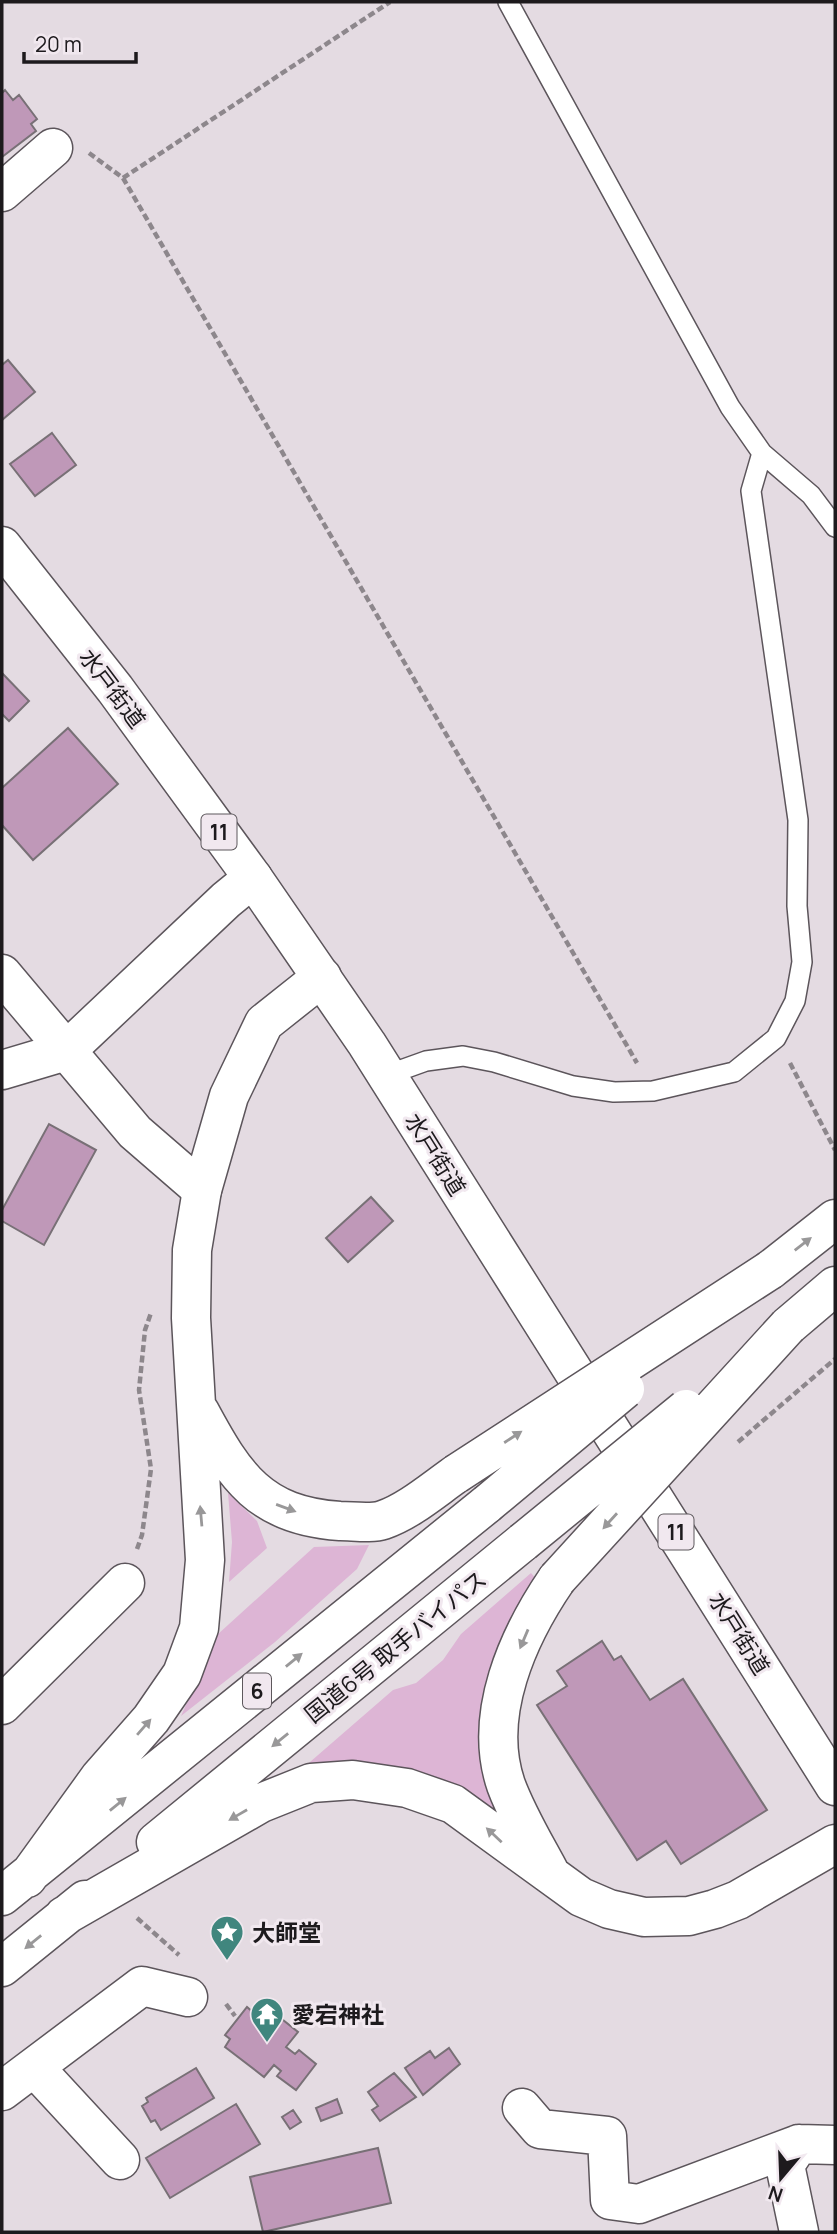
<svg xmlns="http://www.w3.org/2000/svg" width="837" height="2234" font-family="Manrope,'Noto Sans JP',sans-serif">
  <rect width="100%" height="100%" fill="#e4dbe2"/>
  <path fill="#ddb5d5" d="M228 1493 257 1521 267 1548 229 1582 232 1542Z
    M369 1545 357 1569 275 1642 181 1716 217 1635 314 1547Z
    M531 1573 538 1581 507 1634 511 1822 295 1775 393 1690 416 1683 443 1660 461 1634Z"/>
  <path fill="#bf98b8" stroke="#787076" stroke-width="2" d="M5 90 13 100 19 95 37 119 31 124 36 131 2 157V93Z
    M8 360 35 392 2 420V365Z
    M52 433 76 465 35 496 10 464Z
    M2 673 29 701 9 721 2 714Z
    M68 728 118 784 33 860 2 825V788Z
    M49 1124 96 1150 44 1245 2 1221V1210Z
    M371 1197 393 1221 348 1262 326 1238Z
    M602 1641 614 1660 621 1656 650 1700 683 1679 767 1810 681 1864 666 1841 637 1860 537 1705 567 1686 557 1671Z
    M263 2004 298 2032 286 2047 295 2054 299 2050 316 2064 296 2090 277 2076 281 2071 274 2065 264 2077 225 2047 230 2039 225 2035 247 2007 255 2014Z
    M449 2048 460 2064 423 2095 405 2068 430 2051 435 2058Z
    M196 2068 214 2098 161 2130 155 2120 151 2122 142 2106 148 2102 146 2098Z
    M394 2073 416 2097 380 2121 372 2110 378 2106 368 2092Z
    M337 2099 342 2113 321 2121 316 2108Z
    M236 2104 260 2144 170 2198 146 2158Z
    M293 2110 301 2122 290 2129 282 2117Z
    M378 2148 391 2203 263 2232 250 2177Z"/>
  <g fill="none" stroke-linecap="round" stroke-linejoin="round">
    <defs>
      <path id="service" d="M508 2 730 407 762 453 811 495 835 527
        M387 1075 426 1061 463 1056 494 1062 573 1086 614 1092 653 1091 734 1072 776 1038 795 1001 802 962 797 906 798 820 751 491 762 453"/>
      <path id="minor" d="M2 192 53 148
        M2 974 135 1132 202 1190
        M2 1070 66 1051 226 900 253 878
        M2 1705 125 1583
        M34 2067 120 2160
        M2 2091 142 1986 188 1997
        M522 2108 540 2129 607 2136 610 2200 639 2204 799 2144
        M799 2232 785 2165 799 2144 835 2145"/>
      <path id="primary" d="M2 546 115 689 253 878 367 1044 835 1786"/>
      <path id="trunk" d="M770 1270 835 1219
        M788 1326 835 1286
        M200 1412C235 1477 260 1516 340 1521 353 1521 371 1524 383 1520 409 1511 433 1490 456 1474
        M156 1842 523 1542
        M549 1871C534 1843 517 1815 506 1785 482 1715 518 1636 557 1579
        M27 1878 100 1777 151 1719 182 1674 199 1628 205 1560 191 1318 192 1250 202 1190 229 1096 264 1023 322 977
        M2 1896 487 1504
        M64 1916 261 1803 311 1783 353 1780 407 1788 453 1804 581 1897 609 1909 644 1917 689 1916 715 1909 738 1900 835 1844
        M2 1967 85 1900"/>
    </defs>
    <use href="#service" stroke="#5c555b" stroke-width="22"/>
    <use href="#minor" stroke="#5c555b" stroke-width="41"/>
    <use href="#primary" stroke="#5c555b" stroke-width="41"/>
    <use href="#trunk" stroke="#5c555b" stroke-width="41"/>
    <path stroke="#8d878c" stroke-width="4.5" stroke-dasharray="7 3.5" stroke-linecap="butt" d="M89 153 123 178 637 1063
      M123 178 390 2
      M790 1063 835 1150
      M738 1442 835 1359
      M137 1549 142 1535 151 1469 139 1390 145 1330 151 1313
      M137 1918 179 1955
      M226 2004 235 2016"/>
    <use href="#service" stroke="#fff" stroke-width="19"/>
    <use href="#minor" stroke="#fff" stroke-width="38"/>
    <use href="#primary" stroke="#fff" stroke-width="38"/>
    <use href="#trunk" stroke="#fff" stroke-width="38"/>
    <defs>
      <path id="trunk-bridge" d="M456 1474 770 1270
        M487 1504 625 1389
        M523 1542 686 1409
        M557 1579 788 1326"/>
    </defs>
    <use href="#trunk-bridge" stroke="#5c555b" stroke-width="41" stroke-linecap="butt"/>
    <use href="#trunk-bridge" stroke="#fff" stroke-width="38"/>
  </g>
  <defs><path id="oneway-solid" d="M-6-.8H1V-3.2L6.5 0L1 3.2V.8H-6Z" transform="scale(1.75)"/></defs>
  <g fill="#999899">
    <use href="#oneway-solid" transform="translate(803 1244) rotate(-38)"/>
    <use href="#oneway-solid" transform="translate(513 1437) rotate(-33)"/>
    <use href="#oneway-solid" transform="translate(286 1508) rotate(20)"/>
    <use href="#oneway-solid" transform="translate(201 1516) rotate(-95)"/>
    <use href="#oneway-solid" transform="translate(610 1521) rotate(132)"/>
    <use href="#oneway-solid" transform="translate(524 1639) rotate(113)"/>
    <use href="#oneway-solid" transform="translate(294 1660) rotate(-39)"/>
    <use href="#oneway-solid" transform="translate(144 1727) rotate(-49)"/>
    <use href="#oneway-solid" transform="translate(280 1740) rotate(141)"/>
    <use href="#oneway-solid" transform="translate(118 1804) rotate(-39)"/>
    <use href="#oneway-solid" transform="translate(238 1815) rotate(150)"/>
    <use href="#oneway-solid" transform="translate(494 1835) rotate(-137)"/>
    <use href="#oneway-solid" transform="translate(33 1942) rotate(141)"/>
  </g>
  <defs>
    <symbol id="sight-pin" viewBox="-11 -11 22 30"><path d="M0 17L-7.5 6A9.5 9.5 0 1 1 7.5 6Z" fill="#40867e" stroke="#f1e8ef"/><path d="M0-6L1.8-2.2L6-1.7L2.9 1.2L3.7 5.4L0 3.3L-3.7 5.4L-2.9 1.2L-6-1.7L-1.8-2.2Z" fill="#fff"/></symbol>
    <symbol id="temple-pin" viewBox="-11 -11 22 30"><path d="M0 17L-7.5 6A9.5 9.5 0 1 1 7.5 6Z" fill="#40867e" stroke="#f1e8ef"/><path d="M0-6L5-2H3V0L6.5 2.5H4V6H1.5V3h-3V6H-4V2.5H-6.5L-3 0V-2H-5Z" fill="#fff"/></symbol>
  </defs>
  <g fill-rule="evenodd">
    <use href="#sight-pin" x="208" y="1913" width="38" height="52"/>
    <use href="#temple-pin" x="248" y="1995" width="38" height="52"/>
  </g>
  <g text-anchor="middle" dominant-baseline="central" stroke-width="6" stroke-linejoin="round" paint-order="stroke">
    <g fill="#f1e8ef" stroke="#5d585c" stroke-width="2">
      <rect x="201.5" y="814.5" width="35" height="35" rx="5"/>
      <rect x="658.5" y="1514.5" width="35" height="35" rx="5"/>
      <rect x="243" y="1673.5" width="28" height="35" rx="5"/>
    </g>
    <g font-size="21" font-weight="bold" fill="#1d1a1d">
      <text x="219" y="832">11</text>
      <text x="676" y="1532">11</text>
      <text x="257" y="1691">6</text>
    </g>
    <g font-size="23" fill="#1d1a1d" stroke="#f1e8ef">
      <text transform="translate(113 688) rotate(53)">水戸街道</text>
      <text transform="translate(436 1154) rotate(58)">水戸街道</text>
      <text transform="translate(740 1633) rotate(58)">水戸街道</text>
      <text transform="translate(395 1646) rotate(-39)">国道6号 取手バイパス</text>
    </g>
    <g font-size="23" font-weight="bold" fill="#1d1a1d" stroke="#f1e8ef" text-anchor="start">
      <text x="252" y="1932">大師堂</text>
      <text x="292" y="2014">愛宕神社</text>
    </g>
  </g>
  <rect width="837" height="2234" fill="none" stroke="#1d1a1d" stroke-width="7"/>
  <g transform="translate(781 2178) rotate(199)" stroke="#f1e8ef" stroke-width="5" paint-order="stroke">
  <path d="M0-5L12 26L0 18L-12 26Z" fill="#1d1a1d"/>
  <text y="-10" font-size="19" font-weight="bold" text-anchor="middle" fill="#1d1a1d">N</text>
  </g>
  <path d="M24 52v10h112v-10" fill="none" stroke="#1d1a1d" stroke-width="3.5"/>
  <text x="35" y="52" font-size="21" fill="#1d1a1d" stroke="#f1e8ef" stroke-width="5" paint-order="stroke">20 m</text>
</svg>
